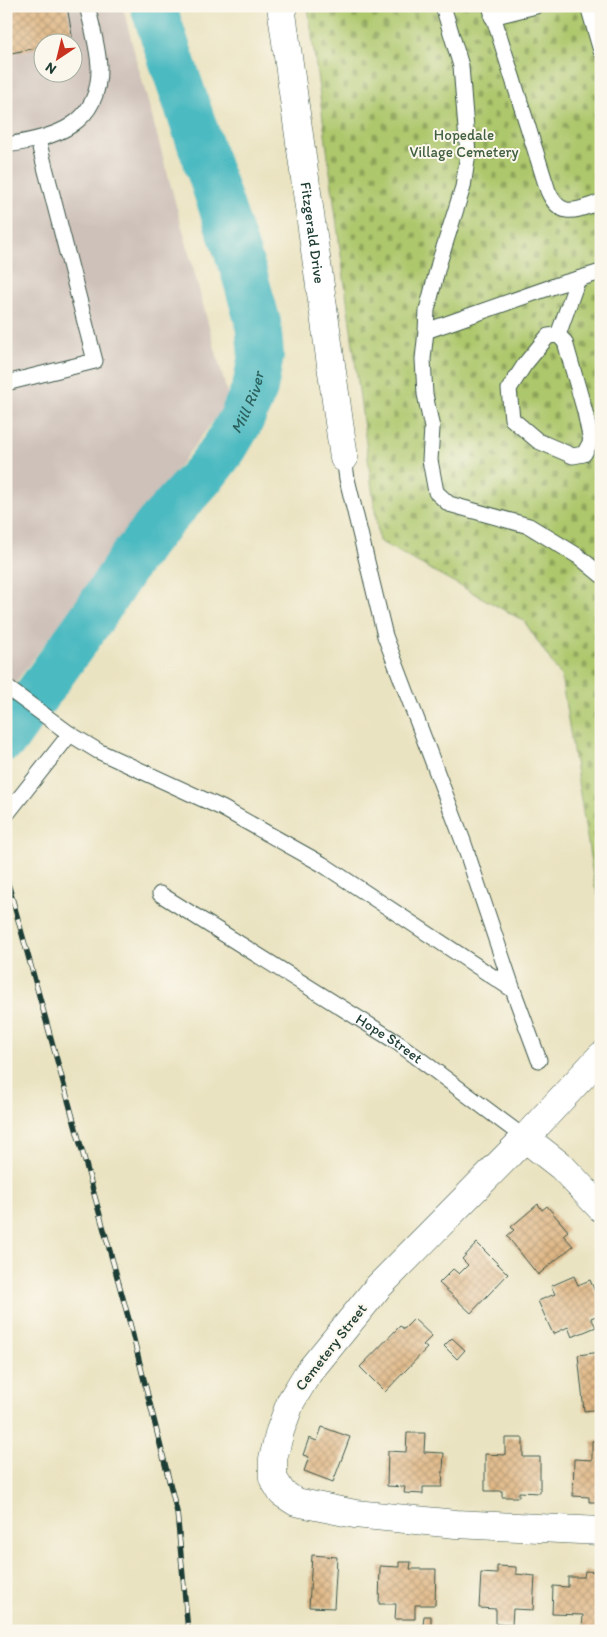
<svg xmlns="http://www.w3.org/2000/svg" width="607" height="1637" font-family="Itim,sans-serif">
  <defs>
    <pattern id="cemetery-stones" width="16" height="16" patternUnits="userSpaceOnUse" patternTransform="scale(1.25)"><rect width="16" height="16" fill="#adc76c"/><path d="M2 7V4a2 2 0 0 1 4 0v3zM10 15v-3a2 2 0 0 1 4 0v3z" fill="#8ca35a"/></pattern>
    <pattern id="building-cross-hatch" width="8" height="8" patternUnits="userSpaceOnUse" patternTransform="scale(1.25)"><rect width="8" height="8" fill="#e0b887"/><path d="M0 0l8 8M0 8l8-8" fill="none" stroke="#b5976f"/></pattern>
  </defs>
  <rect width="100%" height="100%" fill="#fbf7ec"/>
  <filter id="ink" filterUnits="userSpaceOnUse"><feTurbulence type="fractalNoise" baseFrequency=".02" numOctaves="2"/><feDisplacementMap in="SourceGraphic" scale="10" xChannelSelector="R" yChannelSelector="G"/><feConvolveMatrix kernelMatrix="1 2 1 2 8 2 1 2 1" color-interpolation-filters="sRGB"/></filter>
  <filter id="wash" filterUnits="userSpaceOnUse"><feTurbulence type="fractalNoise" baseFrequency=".0096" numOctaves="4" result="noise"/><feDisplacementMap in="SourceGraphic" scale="20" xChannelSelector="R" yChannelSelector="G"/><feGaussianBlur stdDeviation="1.12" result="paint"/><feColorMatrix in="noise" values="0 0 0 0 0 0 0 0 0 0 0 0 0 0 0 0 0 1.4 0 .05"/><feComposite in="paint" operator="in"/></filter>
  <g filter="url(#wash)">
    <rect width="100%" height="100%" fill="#eae3c1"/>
    <path fill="#cec1b9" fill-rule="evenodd" d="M6 6H123L132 43 229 400 6 695ZM42 42H72V72H42Z"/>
    <path fill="url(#cemetery-stones)" stroke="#668250" d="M308 6H601V901L595 887 561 676 524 621 379 541Z"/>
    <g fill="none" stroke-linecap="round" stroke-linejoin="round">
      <path stroke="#4bbac1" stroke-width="46" id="s1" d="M6 738 96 612 130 560 157 526 205 473 225 447 241 420 255 388 261 355 258 323 244 273 153 6"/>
    </g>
    <g id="blocks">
      <path fill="url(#building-cross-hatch)" d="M6 6H67L73 41 42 42V47L6 54Z
        M538 1204 542 1210 547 1206 568 1231 563 1235 573 1246 538 1275 507 1236 514 1230 511 1227Z
        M477 1243 508 1274 471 1313 439 1283 453 1269 459 1274 468 1265 462 1259Z
        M574 1276 578 1285 590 1280 601 1305V1314L591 1318 596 1327 572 1337 568 1327 553 1334 538 1301 555 1294 551 1286Z
        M414 1319 432 1336 423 1345 427 1348 385 1392 360 1367 400 1326 404 1329Z
        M452 1338 465 1350 457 1359 444 1346Z
        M601 1352V1409L584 1411 578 1355Z
        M322 1427 350 1437 333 1482 304 1471 309 1457 303 1455 309 1438 317 1441Z
        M407 1433H425L424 1452 444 1453 442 1487H423V1494L404 1493 405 1487 387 1486 388 1451 406 1452Z
        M505 1438H523V1457H540V1493L519 1492V1497H502V1491H485V1454L505 1455Z
        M592 1441H601V1502H589V1497L573 1496 574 1459 592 1460Z
        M312 1555 337 1557 334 1608 309 1607Z
        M399 1562H411L410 1569H436L435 1605H415V1619H395L396 1604H379L380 1566 399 1567Z
        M497 1566 516 1567V1574L535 1576 533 1610 513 1609 512 1625 496 1624V1609L479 1608 481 1573 497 1574Z
        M585 1571 601 1572 600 1631H582L583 1615 552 1614 553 1586 568 1587V1577H584Z
        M424 1616H431V1626L446 1627 445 1631H417L418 1625 423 1626Z"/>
    </g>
  </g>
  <g filter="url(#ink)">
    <use href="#blocks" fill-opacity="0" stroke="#3d5649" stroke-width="1"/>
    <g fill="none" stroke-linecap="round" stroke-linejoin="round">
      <defs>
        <g id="service">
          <path d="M443 6 461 66 468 154 463 187 439 263 427 310 426 331 560 284 578 279 601 272"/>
          <path d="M490 6 548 191C561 220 576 210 601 202"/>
          <path d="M588 6 601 51"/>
          <path d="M492 17 536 6"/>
          <path d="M6 145C54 138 100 126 99 67 98 47 92 26 87 6"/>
          <path d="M426 331 423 359 425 394 432 428 430 460 436 492 449 504 529 526 578 556 601 575"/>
          <path d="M558 335 565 342 585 412 591 441 584 454 573 456 538 441 512 419 509 389 525 364 548 336Z"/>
          <path d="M558 335 578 279"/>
          <path d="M6 383 95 361 38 140"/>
          <path d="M344 458 347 479 385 636 463 841 513 990"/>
          <path d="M6 687 70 734 98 751 222 808 322 864 513 990 539 1060"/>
          <path d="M6 815 70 734"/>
          <path id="s2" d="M160 894 398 1043 525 1138"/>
        </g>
        <g id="minor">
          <path id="s3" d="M281 6 344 458"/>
          <path d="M601 1056 525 1138 378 1287 308 1373 291 1401 280 1431 273 1459V1478L282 1493 296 1502 355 1514 456 1524 601 1531"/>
          <path d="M525 1138 562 1167 601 1208"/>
        </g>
      </defs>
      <use href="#service" stroke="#3d5649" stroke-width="17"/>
      <use href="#minor" stroke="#3d5649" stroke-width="29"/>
      <use href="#service" stroke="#fff" stroke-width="15"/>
      <use href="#minor" stroke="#fff" stroke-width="28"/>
      <defs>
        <path id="rail" d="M6 876 129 1320 177 1512 188 1631"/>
      </defs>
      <use href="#rail" stroke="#1f3d34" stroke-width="5.5"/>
      <use href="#rail" stroke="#fbf7ec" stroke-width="4" stroke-dasharray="11" stroke-linecap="butt"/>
    </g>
  </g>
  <g text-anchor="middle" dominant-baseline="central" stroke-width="4" stroke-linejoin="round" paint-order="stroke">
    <g font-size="15" fill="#426042" stroke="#fbf7ec">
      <text x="464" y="135">Hopedale<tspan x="464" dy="17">Village Cemetery</tspan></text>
    </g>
    <g font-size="15" fill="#1f3d34" stroke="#fbf7ec">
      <text stroke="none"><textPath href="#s3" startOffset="229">Fitzgerald Drive</textPath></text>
      <text stroke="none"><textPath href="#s2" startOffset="271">Hope Street</textPath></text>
      <text transform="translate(331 1347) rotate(-52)">Cemetery Street</text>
    </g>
    <g font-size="16" font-style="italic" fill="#2c625e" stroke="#fbf7ec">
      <text stroke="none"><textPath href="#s1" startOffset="415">Mill River</textPath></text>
    </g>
  </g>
  <rect width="607" height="1637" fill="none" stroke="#fbf7ec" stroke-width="25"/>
  <g transform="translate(58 58) rotate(215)"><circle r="24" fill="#fbf7ec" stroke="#a3ada2"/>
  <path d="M0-4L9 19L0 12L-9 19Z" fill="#c8321e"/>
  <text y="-8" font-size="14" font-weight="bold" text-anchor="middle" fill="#1f3d34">N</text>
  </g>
</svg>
